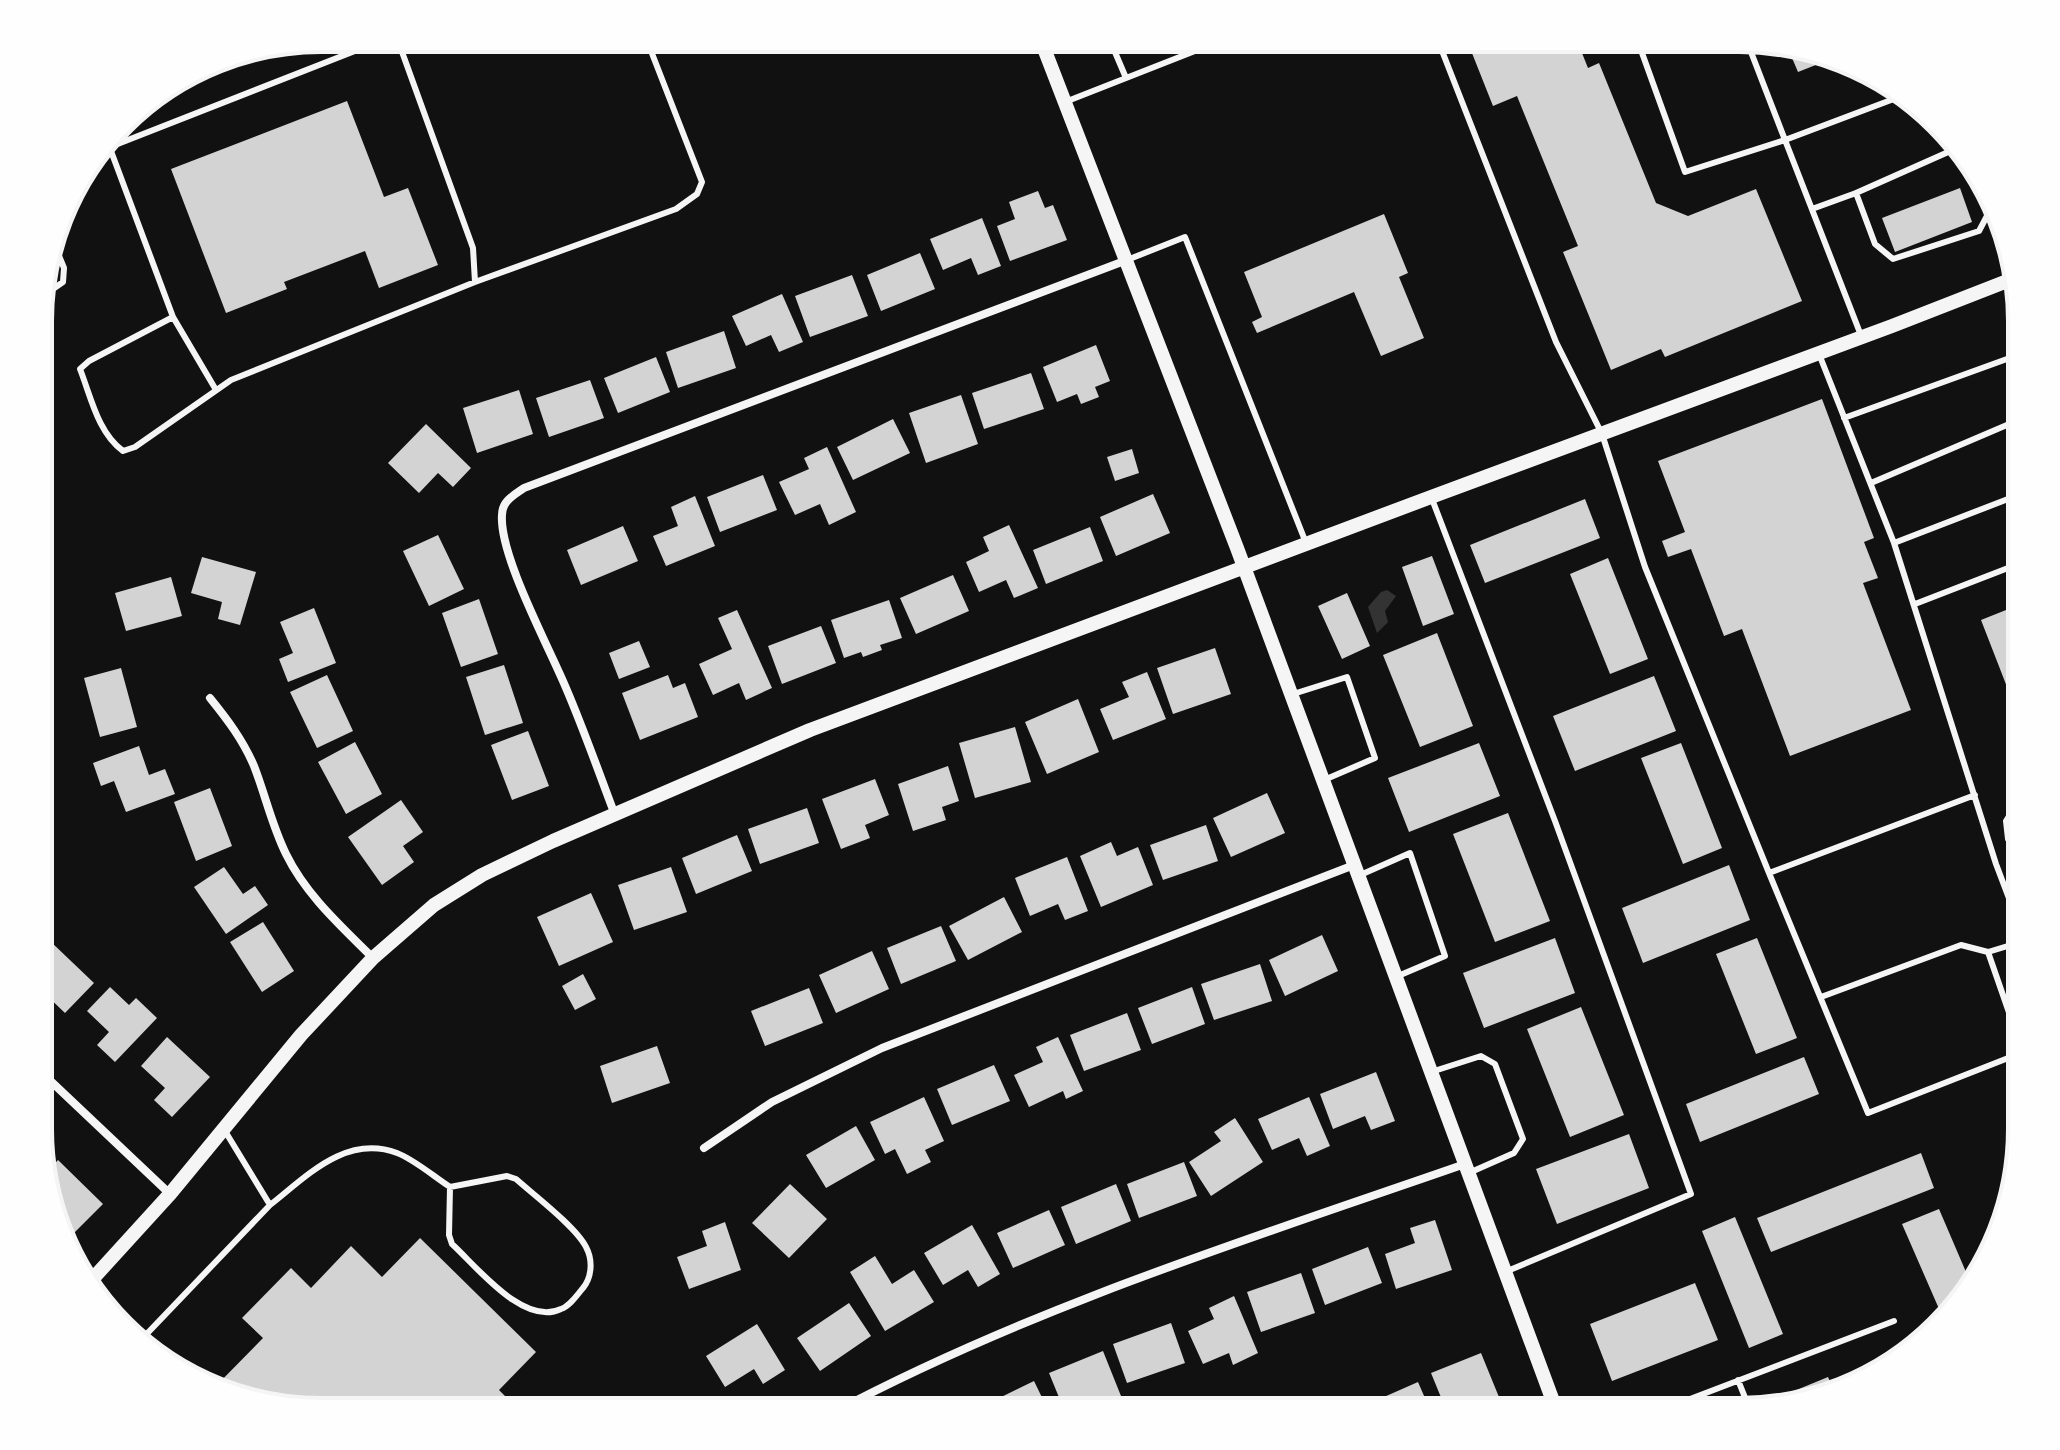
<svg xmlns="http://www.w3.org/2000/svg" width="2060" height="1450" font-family="Commissioner,sans-serif">
  <rect width="100%" height="100%" fill="#111"/>
  <path fill="#333" d="M1387 590 1396 596 1385 611 1388 622 1377 633 1368 607 1381 592Z"/>
  <path fill="#d3d3d3" d="M1466 38 1590 39 1594 48 1582 53 1588 68 1599 63 1656 203 1688 216 1756 189 1802 301 1665 357 1661 349 1611 370 1563 252 1578 246 1517 96 1493 106Z
    M1787 46 1803 49 1836 57 1798 72Z
    M347 101 384 197 408 188 438 265 379 288 365 251 284 282 287 289 226 313 171 169Z
    M1960 188 1972 222 1895 252 1882 218Z
    M1038 191 1045 208 1053 205 1067 240 1010 261 997 226 1015 219 1009 202Z
    M1384 214 1408 273 1399 277 1424 338 1381 356 1354 292 1257 333 1252 322 1262 317 1244 272Z
    M982 218 1001 266 978 275 971 258 943 270 930 239Z
    M920 253 935 289 881 311 867 275Z
    M852 275 868 316 810 337 795 296Z
    M782 294 803 342 779 352 771 335 746 346 732 316Z
    M724 331 736 368 678 388 666 352Z
    M1096 345 1110 381 1095 387 1099 397 1081 404 1077 394 1057 402 1043 367Z
    M656 357 670 392 618 413 604 378Z
    M1031 373 1044 409 984 429 972 393Z
    M590 380 604 418 549 437 536 398Z
    M519 390 533 434 477 453 463 408Z
    M961 395 978 444 926 463 909 413Z
    M1822 399 1874 538 1864 542 1878 578 1863 583 1911 710 1790 756 1742 629 1724 636 1691 549 1668 557 1662 541 1685 532 1658 461Z
    M893 419 910 453 853 480 837 447Z
    M426 424 471 468 453 487 438 473 419 493 388 463Z
    M827 447 856 512 829 525 820 504 795 515 779 482 809 469 804 458Z
    M1132 449 1139 473 1115 481 1107 457Z
    M763 475 777 510 720 532 707 497Z
    M1153 494 1170 533 1116 556 1100 517Z
    M695 496 715 546 666 566 653 536 678 526 671 507Z
    M1585 499 1600 538 1485 583 1470 545Z
    M1009 525 1038 588 1014 598 1006 580 979 592 966 562 989 551 983 537Z
    M623 526 638 561 581 585 567 550Z
    M1090 527 1103 561 1046 584 1033 550Z
    M438 535 464 589 429 606 403 551Z
    M1432 556 1454 614 1423 626 1402 567Z
    M202 557 256 572 240 625 218 619 222 602 191 593Z
    M1608 558 1648 659 1610 674 1570 574Z
    M953 575 969 611 916 634 900 598Z
    M171 577 182 616 126 631 115 593Z
    M1347 593 1370 646 1342 659 1318 606Z
    M479 599 498 654 461 667 442 613Z
    M889 600 902 638 880 645 882 650 863 657 861 652 844 658 831 620Z
    M2021 604V723L1981 620Z
    M314 608 336 663 288 682 279 659 293 653 280 622Z
    M737 610 772 688 746 700 739 683 713 695 699 664 732 649 718 618Z
    M821 626 836 663 782 684 768 646Z
    M1437 633 1473 726 1420 747 1383 655Z
    M639 641 650 667 619 679 609 653Z
    M1215 648 1231 694 1173 714 1157 668Z
    M504 665 523 723 485 735 466 677Z
    M121 668 137 727 100 737 84 678Z
    M1147 672 1166 719 1113 740 1100 709 1129 697 1122 682Z
    M327 675 353 731 317 748 290 692Z
    M668 675 673 688 685 683 698 717 640 740 622 693Z
    M1654 676 1676 731 1575 771 1553 716Z
    M1078 699 1099 752 1047 774 1025 722Z
    M1015 727 1031 782 975 798 959 743Z
    M528 731 549 786 512 800 491 745Z
    M355 742 382 794 346 814 318 762Z
    M1479 743 1500 796 1409 832 1388 778Z
    M1681 743 1722 848 1683 864 1641 758Z
    M139 746 149 775 165 769 175 794 126 812 114 781 101 786 93 763Z
    M948 766 959 801 942 807 946 820 913 831 898 784Z
    M875 779 889 815 865 825 870 838 841 849 822 799Z
    M210 788 232 846 196 861 174 802Z
    M1267 793 1285 833 1231 857 1213 818Z
    M401 800 423 832 403 846 414 862 382 885 348 837Z
    M807 808 819 843 760 864 748 829Z
    M1508 813 1550 921 1495 942 1453 834Z
    M1206 825 1218 861 1163 880 1150 845Z
    M737 835 752 871 696 894 682 858Z
    M1111 842 1117 856 1138 847 1153 885 1101 907 1080 856Z
    M1067 857 1088 911 1065 920 1058 904 1030 916 1015 878Z
    M1729 865 1750 920 1643 963 1622 908Z
    M224 867 243 894 255 886 268 905 226 934 194 887Z
    M671 867 687 912 634 930 618 885Z
    M591 893 613 942 559 966 537 917Z
    M1004 897 1022 932 968 960 949 926Z
    M263 922 294 971 262 992 230 942Z
    M941 926 956 961 901 984 887 948Z
    M1322 935 1338 971 1285 996 1269 960Z
    M1555 938 1575 993 1484 1028 1463 973Z
    M1757 938 1797 1038 1756 1054 1716 954Z
    M50 941 94 983 65 1013 40 989V951Z
    M872 951 889 989 836 1013 819 975Z
    M1260 964 1272 1001 1214 1020 1201 984Z
    M583 974 596 999 575 1010 562 986Z
    M110 987 129 1005 136 998 157 1018 115 1062 97 1045 109 1032 87 1011Z
    M1192 987 1205 1024 1152 1044 1138 1008Z
    M809 988 823 1023 765 1046 751 1011Z
    M1581 1007 1624 1115 1570 1137 1527 1029Z
    M1127 1013 1141 1050 1084 1071 1070 1035Z
    M167 1037 210 1077 172 1117 154 1100 165 1088 141 1066Z
    M1058 1037 1083 1091 1066 1099 1063 1091 1029 1107 1014 1075 1043 1062 1036 1047Z
    M657 1046 670 1083 612 1103 600 1066Z
    M1804 1057 1819 1094 1700 1142 1686 1104Z
    M994 1065 1010 1101 952 1125 937 1089Z
    M1376 1072 1395 1121 1371 1130 1365 1116 1333 1129 1320 1094Z
    M924 1097 944 1141 925 1150 931 1162 907 1174 895 1149 885 1154 870 1122Z
    M1309 1097 1330 1146 1307 1156 1299 1138 1272 1150 1258 1119Z
    M1235 1118 1263 1162 1211 1196 1189 1162 1221 1141 1214 1132Z
    M856 1126 875 1160 826 1188 806 1155Z
    M1629 1134 1649 1188 1557 1224 1536 1169Z
    M1921 1153 1934 1188 1771 1252 1757 1218Z
    M58 1160 103 1204 73 1234 59 1220 44 1175Z
    M1184 1162 1197 1196 1139 1218 1127 1184Z
    M790 1184 827 1219 789 1258 752 1223Z
    M1116 1184 1131 1221 1076 1244 1061 1207Z
    M1939 1209 1972 1286 1963 1302 1943 1318 1902 1224Z
    M1049 1210 1065 1245 1013 1268 997 1233Z
    M1735 1217 1783 1334 1749 1348 1702 1231Z
    M1435 1220 1452 1270 1396 1289 1385 1254 1415 1243 1410 1228Z
    M725 1222 741 1270 689 1289 677 1257 707 1246 702 1231Z
    M972 1225 1000 1274 978 1287 968 1270 943 1285 924 1253Z
    M420 1238 536 1352 499 1390 521 1412 303 1411 212 1390 263 1338 242 1318 291 1268 311 1288 351 1246 382 1277Z
    M1368 1247 1382 1283 1325 1305 1312 1269Z
    M875 1256 892 1284 914 1270 934 1302 885 1331 850 1272Z
    M1301 1273 1315 1313 1261 1332 1247 1292Z
    M1695 1283 1718 1340 1612 1381 1590 1324Z
    M1234 1296 1258 1353 1233 1365 1229 1353 1203 1364 1188 1331 1214 1319 1209 1308Z
    M849 1303 871 1336 820 1371 797 1338Z
    M1171 1323 1185 1363 1127 1383 1113 1344Z
    M757 1324 785 1370 763 1384 754 1369 725 1387 706 1356Z
    M1103 1351 1121 1396 1083 1412H1065L1049 1373Z
    M1481 1353 1501 1402 1475 1412H1447L1431 1373Z
    M1828 1377 1834 1390 1797 1398 1794 1391Z
    M1034 1381 1049 1412H988L985 1405Z
    M1418 1382 1431 1412H1371L1368 1404Z"/>
  <g fill="none" stroke-linecap="round" stroke-linejoin="round">
    <path stroke="#f5f5f5" stroke-width="6" d="M397 38 473 248 475 282
      M1109 38 1126 78
      M1437 38 1556 342 1602 434 1645 567 1769 873 1975 795
      M1637 39 1685 172 1785 140 1746 39
      M1065 102 1228 38
      M108 143 173 317 89 361 80 369C91 397 98 433 123 451L135 447 231 380 475 282 676 209 697 194 702 182 646 38
      M110 147 388 38
      M1856 193 1955 149
      M1812 209 1856 193 1875 244 1893 259 1979 231 1988 214 1974 173
      M1127 260 1185 237 1306 543
      M40 298 63 282 64 268 53 241
      M173 317 216 390
      M1862 338 1785 140 1907 94
      M1819 354 1894 543
      M1844 418 2018 355 2021 358
      M1871 483 2021 419
      M2021 494 1894 543 1996 864 2021 930
      M1432 499 1555 821 1691 1194 1505 1272
      M40 501 46 518 49 541 40 554
      M1915 604 2021 563
      M1290 695 1347 677 1375 758 1324 780
      M2021 797 2006 821 2008 839 2021 858
      M1769 873 1868 1113 2021 1053
      M1358 876 1410 853 1445 956 1398 976
      M2021 942 1988 952 2021 1047
      M1821 997 1961 945 1988 952
      M1431 1072 1481 1056 1495 1064 1523 1139 1514 1153 1471 1172
      M225 1131 270 1205C307 1176 346 1134 397 1153 415 1160 433 1176 450 1187L449 1235 452 1244C477 1267 524 1327 561 1309 570 1306 577 1295 583 1288 592 1277 593 1260 586 1247 576 1227 534 1195 516 1179L507 1176 450 1187
      M139 1342 270 1205
      M1738 1380 1750 1410
      M1656 1412 1894 1321"/>
    <path stroke="#f5f5f5" stroke-width="8" d="M210 698C227 719 243 740 254 766 265 794 272 826 286 854 306 895 341 926 373 958
      M615 815C599 773 584 730 566 688 549 647 499 555 502 515 502 501 514 495 524 488L1127 260
      M40 1071 170 1194
      M704 1148 772 1102 882 1048 1354 865
      M834 1412C1034 1306 1252 1238 1465 1164"/>
    <path stroke="#f5f5f5" stroke-width="14" d="M1040 38 1237 548 1557 1412
      M88 1284 170 1194 301 1035 373 958 434 905 482 875 553 841 810 730 1431 497 1892 326 2015 278"/>
  </g>
  <path d="M0 0H2060V1450H0ZM321 52H1739A269 269 0 0 1 2008 321V1129A269 269 0 0 1 1739 1398H321A269 269 0 0 1 52 1129V321A269 269 0 0 1 321 52Z" fill="#fefefe" fill-rule="evenodd"/>
  <path fill="none" stroke="#f5f5f5" stroke-width="4" d="M321 52H1739A269 269 0 0 1 2008 321V1129A269 269 0 0 1 1739 1398H321A269 269 0 0 1 52 1129V321A269 269 0 0 1 321 52Z"/>
</svg>
